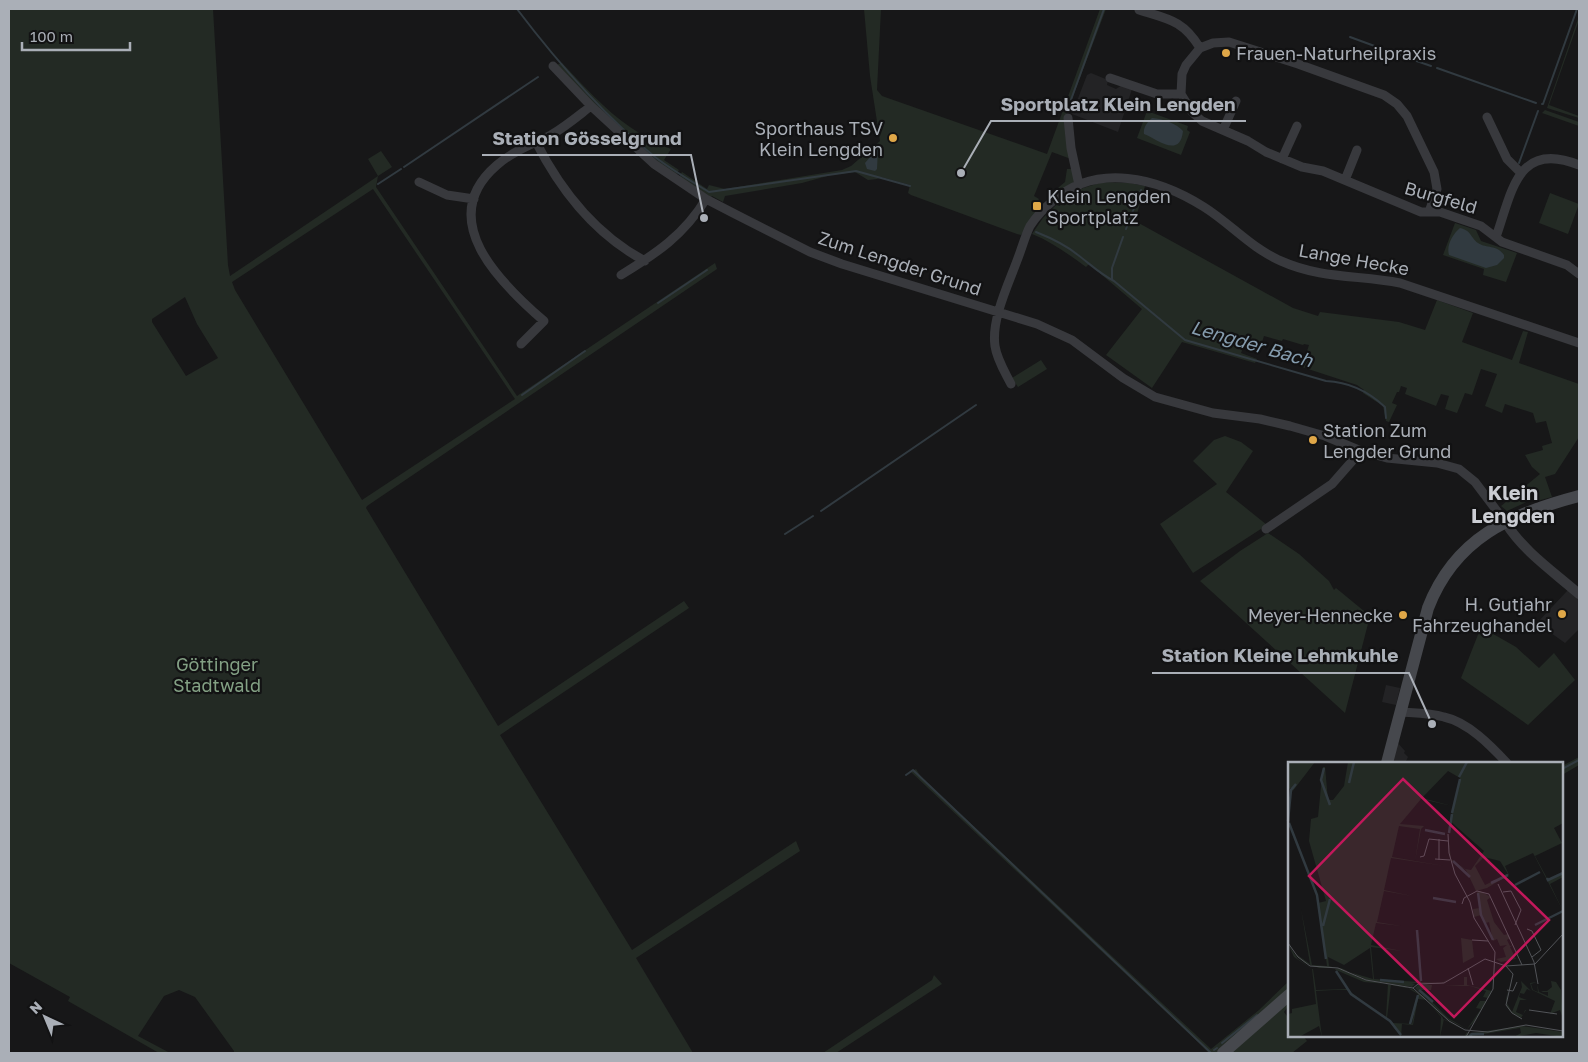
<svg xmlns="http://www.w3.org/2000/svg" width="1588" height="1062" font-family="'Golos Text',sans-serif">
  <rect width="100%" height="100%" fill="#171718"/>
  <path fill="#232325" d="M1091 73 1108 80 1107 85 1116 89 1122 85 1132 89 1118 132 1072 114 1087 75Z
    M1568 590 1579 600V629L1565 643 1537 623Z
    M1386 685 1400 688 1396 705 1382 702Z
    M1397 742 1405 751 1404 753 1408 757 1405 763H1391Z"/>
  <path fill="#232a24" fill-rule="evenodd" d="M9 9H213L228 265 230 276 378 176 368 159 381 151 392 167 378 176 376 187 517 396 715 263 717 269 367 506 366 508 498 726 684 601 689 608 500 735 632 950 796 841 800 851 636 958 693 1053H234V1051L195 997 179 990 164 996 138 1036 170 1053H159L68 1001 70 997 9 963ZM373 189 515 399 362 500 235 290 232 282ZM185 297 197 324 218 358 186 376 152 322V319Z
    M864 9H881L877 90 882 96 1047 154 1100 9H1106L1064 120 1071 159 1052 152 1034 196 1039 199 1034 206 1037 208V213L1023 233 1021 235 1017 234 911 195 908 193 910 185 881 177 877 179 868 180 855 172 831 175 802 183 725 196 723 202 712 196 711 197 679 177 682 172 707 189 709 185 725 189 842 170 851 166 880 141 870 76Z
    M1579 16V20L1549 105 1579 116V118L1547 108Z
    M562 63C583 85 605 110 630 127 643 136 657 143 671 149L664 160 679 170 676 175C631 144 593 104 556 65Z
    M1545 110 1579 122V126L1542 113Z
    M1147 111 1188 126 1187 130 1190 132 1181 155 1137 138Z
    M1067 169H1072L1075 179 1073 184 1053 197 1052 193 1065 182Z
    M1103 182 1130 183 1145 186 1135 221 1293 308 1318 316 1320 312 1399 322 1425 330 1437 300 1473 313 1462 342 1512 360 1523 331 1528 332 1519 363 1579 384V437L1555 474 1545 477 1552 497 1537 501 1535 498 1507 511 1501 506 1540 474 1532 467 1525 455 1543 450 1542 446 1552 443 1546 421 1536 423 1533 413 1505 404 1502 413 1485 406 1497 374 1481 369 1472 395 1465 393 1457 413 1445 409 1449 396 1441 394 1436 406 1405 394 1407 388 1401 386 1399 392H1397L1392 403 1397 405 1389 422 1386 421 1383 406 1363 393 1364 390 1357 385 1302 367 1309 345 1304 344 1303 345 1283 339 1282 341 1264 336 1261 345 1246 341 1241 353 1257 359 1255 363 1182 342 1152 388 1106 355 1142 309 1089 264 1086 267C1068 254 1052 242 1032 234L1043 218 1057 204 1059 206 1067 202 1064 198 1083 188Z
    M1550 193 1579 204 1568 234 1539 223Z
    M1455 223 1476 230 1481 241 1517 253 1506 282 1483 275 1484 269 1443 255Z
    M1041 360 1047 369 1018 387 1012 378Z
    M1225 436 1241 442 1253 451 1226 492 1267 525 1193 573 1160 524 1217 484 1193 461 1214 440Z
    M1268 533 1299 554 1329 581 1334 590 1336 588 1370 616 1345 713 1200 581 1240 551Z
    M1481 627 1516 647 1539 668 1554 653 1575 680 1528 725 1461 678Z
    M1579 757V765L1562 775V766Z
    M916 769 921 777 1211 1049 1259 1010 1289 981V990L1216 1053H1207L1208 1052 1199 1043 911 772Z
    M934 975 942 984 836 1053H823L932 980Z
    M1286 1002 1289 1005 1284 1012 1289 1019V1036H1303L1307 1041 1292 1053H1228Z"/>
  <path fill="#313a40" d="M1152 118C1163 119 1176 123 1183 131 1180 159 1157 139 1144 134 1143 128 1147 122 1152 118Z
    M878 148 877 169 875 171 867 169 865 163Z
    M1460 228C1472 231 1470 237 1478 243 1487 249 1496 244 1504 255V258L1497 265 1486 268 1449 255C1446 245 1453 234 1460 228Z"/>
  <g fill="none" stroke-linecap="round" stroke-linejoin="round">
    <path stroke="#313a40" stroke-width="2" d="M517 9C558 63 602 114 655 157 672 170 691 181 709 192L856 171 910 186
      M1350 37 1380 48
      M1385 50 1431 66
      M1437 68 1536 103
      M1542 104H1543L1577 9
      M1068 108 1104 9
      M1519 163 1538 111
      M404 167 538 77
      M378 184 401 169
      M1126 229 1141 190
      M1036 232C1051 238 1066 245 1078 255 1090 264 1100 274 1114 281L1185 340 1326 381C1349 382 1368 391 1385 407L1386 418
      M1112 280V268L1123 237
      M658 303 707 270
      M522 395 585 351
      M821 511 976 405
      M785 534 813 516
      M1562 769 1579 760
      M906 775 913 770 1210 1052
      M1222 1043 1257 1015
      M1214 1050 1217 1048"/>
    <path stroke="#38393d" stroke-width="9" d="M1139 10C1168 19 1183 20 1200 48
      M553 66 591 106 654 164 706 199 733 213 810 252 842 264 1037 324 1072 340 1123 378 1155 397 1213 413 1260 419 1290 426 1325 436 1361 451 1387 458 1437 463 1459 469 1475 482 1506 523
      M1110 78 1157 94H1181
      M1487 117 1507 159 1520 172
      M1068 118 1071 148 1079 185
      M1223 130 1236 101
      M536 142C561 191 596 235 645 261
      M1282 159 1297 126
      M1345 180 1357 150
      M419 182 447 195 474 199
      M1429 212 1437 189 1434 172 1407 116 1397 104 1384 95 1298 64 1229 42 1213 43 1200 48 1186 65 1182 74 1181 94 1192 112 1202 121 1248 141 1266 152 1302 167 1323 171 1421 212H1440L1481 226 1502 242 1567 265 1579 274
      M1496 237C1512 192 1517 140 1579 165
      M621 275C657 253 684 235 706 199
      M521 344 544 321C500 283 434 219 497 165 513 151 533 144 551 135 565 127 578 116 591 106
      M1011 384C1005 372 997 360 995 346 991 319 1009 283 1018 258 1022 248 1025 236 1030 226 1036 217 1044 208 1053 201 1097 162 1158 178 1204 207 1231 224 1251 248 1281 261 1321 279 1359 275 1400 283L1579 343
      M1266 529 1332 484 1361 451
      M1400 712C1414 713 1430 713 1444 717 1468 722 1491 746 1507 763"/>
    <path stroke="#38393d" stroke-width="10" d="M1506 523C1523 551 1554 572 1579 594"/>
    <path stroke="#46484d" stroke-width="12" d="M1387 763 1428 608C1455 538 1510 514 1579 496
      M1223 1053 1289 995"/>
  </g>
  <g fill="#dfa748" stroke="#121213" stroke-width="2">
    <circle cx="1226" cy="53" r="5"/>
    <circle cx="893" cy="138" r="5"/>
    <rect x="1032" y="201" width="10" height="10" rx="2.5"/>
    <circle cx="1313" cy="440" r="5"/>
    <circle cx="1562" cy="614" r="5"/>
    <circle cx="1403" cy="615" r="5"/>
  </g>
  <g text-anchor="middle" dominant-baseline="central" stroke-width="4.5" stroke-linejoin="round" paint-order="stroke">
    <g font-size="18" fill="#aaafb7" stroke="#121213" text-anchor="start">
      <text x="1236" y="53">Frauen-Naturheilpraxis</text>
      <text x="883" y="128" text-anchor="end">Sporthaus TSV<tspan x="883" dy="21">Klein Lengden</tspan></text>
      <text x="1047" y="196">Klein Lengden<tspan x="1047" dy="21">Sportplatz</tspan></text>
      <text x="1323" y="430">Station Zum<tspan x="1323" dy="21">Lengder Grund</tspan></text>
      <text x="1552" y="604" text-anchor="end">H. Gutjahr<tspan x="1552" dy="21">Fahrzeughandel</tspan></text>
      <text x="1393" y="615" text-anchor="end">Meyer-Hennecke</text>
    </g>
    <g font-size="18" fill="#aaafb7" stroke="#121213">
      <text transform="translate(1441 197) rotate(16)">Burgfeld</text>
      <text transform="translate(1354 259) rotate(10)">Lange Hecke</text>
      <text transform="translate(900 263) rotate(18)">Zum Lengder Grund</text>
    </g>
    <g font-size="18" fill="#83a084" stroke="#121213">
      <text x="217" y="664">Göttinger<tspan x="217" dy="21">Stadtwald</tspan></text>
    </g>
    <g font-size="19" font-style="italic" fill="#859cae" stroke="#121213">
      <text transform="translate(1252 343) rotate(16)">Lengder Bach</text>
    </g>
    <g font-size="20" font-weight="bold" fill="#cbcdd3" stroke="#121213">
      <text x="1513" y="492">Klein<tspan x="1513" dy="23">Lengden</tspan></text>
    </g>
  </g>
  <g transform="translate(1288 762)">
    <rect width="275" height="275" fill="#171718"/>
    <path d="M0 0H27L4 30 5 26 0 27ZM60 0H275V61L266 66 274 81 247 94 260 118 275 111V115L262 122 275 149 245 91 217 104 221 113 199 126 188 129 178 108 163 99 162 96 160 72 163 97 177 107 183 108 196 89 162 59 172 16 160 9 134 36 164 44 133 37 112 62 136 64 133 67 127 99 157 104 103 96 96 128 124 134 96 129 89 160 113 164 88 161 83 183 114 189 83 185 86 217 132 220 131 169 133 220 153 221 163 216 155 221 151 222 124 221 127 222 124 225 79 218 53 206H31L17 201 9 194 0 181 8 192 22 202 13 147 24 203 39 204 29 133 0 60 28 130 30 141 38 139 21 79 23 57 30 55 35 5H37L40 38H45L56 24ZM111 64 132 67 127 99 104 95ZM196 95 212 99 220 112 197 123 187 104ZM82 186 85 217 41 204 40 195 56 203ZM192 129 203 135 199 138 206 160 216 173 220 172 222 176 219 178 222 184 226 183 222 185 228 197 213 200 208 197 218 195 215 186 219 183 212 184 209 177 205 179 201 160 198 161 193 153 186 155 185 147 192 146 189 130ZM173 176 184 178 186 195 175 201ZM0 182 10 197 24 207H52L77 218 124 227 138 236 155 256V257L179 270 180 271 179 273 176 275 179 270 156 257 152 275 153 255 139 238 130 237 125 263 114 262 113 275 101 259 60 228H46L28 229 34 275 31 264 11 275H0V252L4 251V247L28 242 24 207 6 195ZM47 207 59 227 28 228 25 207ZM48 208 76 220 100 222 98 255 63 232ZM103 222 118 225 130 232 124 262 105 261 99 256ZM176 215H179V223L204 229 187 259 179 267 159 257 127 226 131 222 144 223 143 228H132L160 256 179 267 193 247 188 246 192 239H198L200 236 195 235 198 229 182 224H156L176 223ZM233 219 243 229 239 227 236 232 232 231 231 235 239 238H232L228 250 235 253 237 248H238L233 256 224 251 221 248 219 244 218 237 220 229 219 241 224 250 234 225ZM263 219 268 220 273 228 275 257 272 248 262 252 267 239 244 228 242 221 249 220 243 222 245 228 250 230 249 222 251 230 260 234V230H255L253 229 251 224 253 229H259L264 225ZM234 264 275 270V275L248 271 226 275 233 271 232 266 179 275 182 271Z" fill="#232a24" fill-rule="evenodd"/>
    <path fill="none" stroke="#313a40" stroke-width="2.5" d="M36 6 33 18 42 43M171 15 179 0M61 21 66 0M164 51 172 17M0 59 3 28 8 22M1 61 29 133 38 197M137 68 157 72M161 71 164 52M165 99 182 115M259 116 260 118 275 111M203 121 220 113M227 123 252 110M190 131 193 153 205 178M145 136 168 140M247 163 275 149M35 164 42 137M129 168 133 219M48 209 63 232 102 259 113 273M92 218 116 220M131 228 145 240M122 262 130 233M181 275 184 272H196"/>
    <path fill="none" stroke="#525458" stroke-width="1" d="M160 72 161 91 167 112 182 140 186 156 207 190 205 227 178 275M132 95 136 94 141 77 160 79M147 97 162 98M151 98V77M210 122 246 200 250 222M215 130 223 129 233 148 227 163M174 142 176 136 189 129 201 132 234 203M239 167 244 169 253 188 244 195M184 178 200 179M0 181 10 195 22 204 50 206 78 218 125 226 161 259 177 268 200 270 238 263 275 269M218 204 225 212 218 243 224 251 234 257M180 206 185 223M125 226 130 222 156 221 197 197 218 204 247 202 275 172M219 228 225 229 229 220M241 248 269 252"/>
    <path fill="#c2185b" fill-opacity="0.15" stroke="#c2185b" stroke-width="2.5" d="M115 17 261 158 166 255 21 114Z"/>
    <rect width="275" height="275" fill="none" stroke="#aaafb7" stroke-width="2.5"/>
  </g>
  <path fill="none" stroke="#aaafb7" stroke-width="2" d="M961 173L991 121H1246M704 218L691 155H482M1432 724L1409 673H1152"/>
  <g fill="#aaafb7" stroke="#121213" stroke-width="2">
    <circle cx="961" cy="173" r="5"/>
    <circle cx="704" cy="218" r="5"/>
    <circle cx="1432" cy="724" r="5"/>
  </g>
  <g font-size="19" text-anchor="middle" font-weight="bold" fill="#aaafb7" stroke="#121213" stroke-width="4.5" stroke-linejoin="round" paint-order="stroke">
    <text x="1118" y="111">Sportplatz Klein Lengden</text>
    <text x="587" y="145">Station Gösselgrund</text>
    <text x="1280" y="662">Station Kleine Lehmkuhle</text>
  </g>
  <rect width="1588" height="1062" fill="none" stroke="#aaafb7" stroke-width="20"/>
  <g transform="translate(45 1017) rotate(316)" stroke="#121213" stroke-width="4" paint-order="stroke">
  <path d="M0-4L9 19L0 12L-9 19Z" fill="#aaafb7"/>
  <text y="-8" font-size="14" font-weight="bold" text-anchor="middle" fill="#aaafb7">N</text>
  </g>
  <path d="M22 42v8h108v-8" fill="none" stroke="#aaafb7" stroke-width="2.5"/>
  <text x="30" y="42" font-size="15" fill="#aaafb7" stroke="#121213" stroke-width="4" paint-order="stroke">100 m</text>
</svg>
